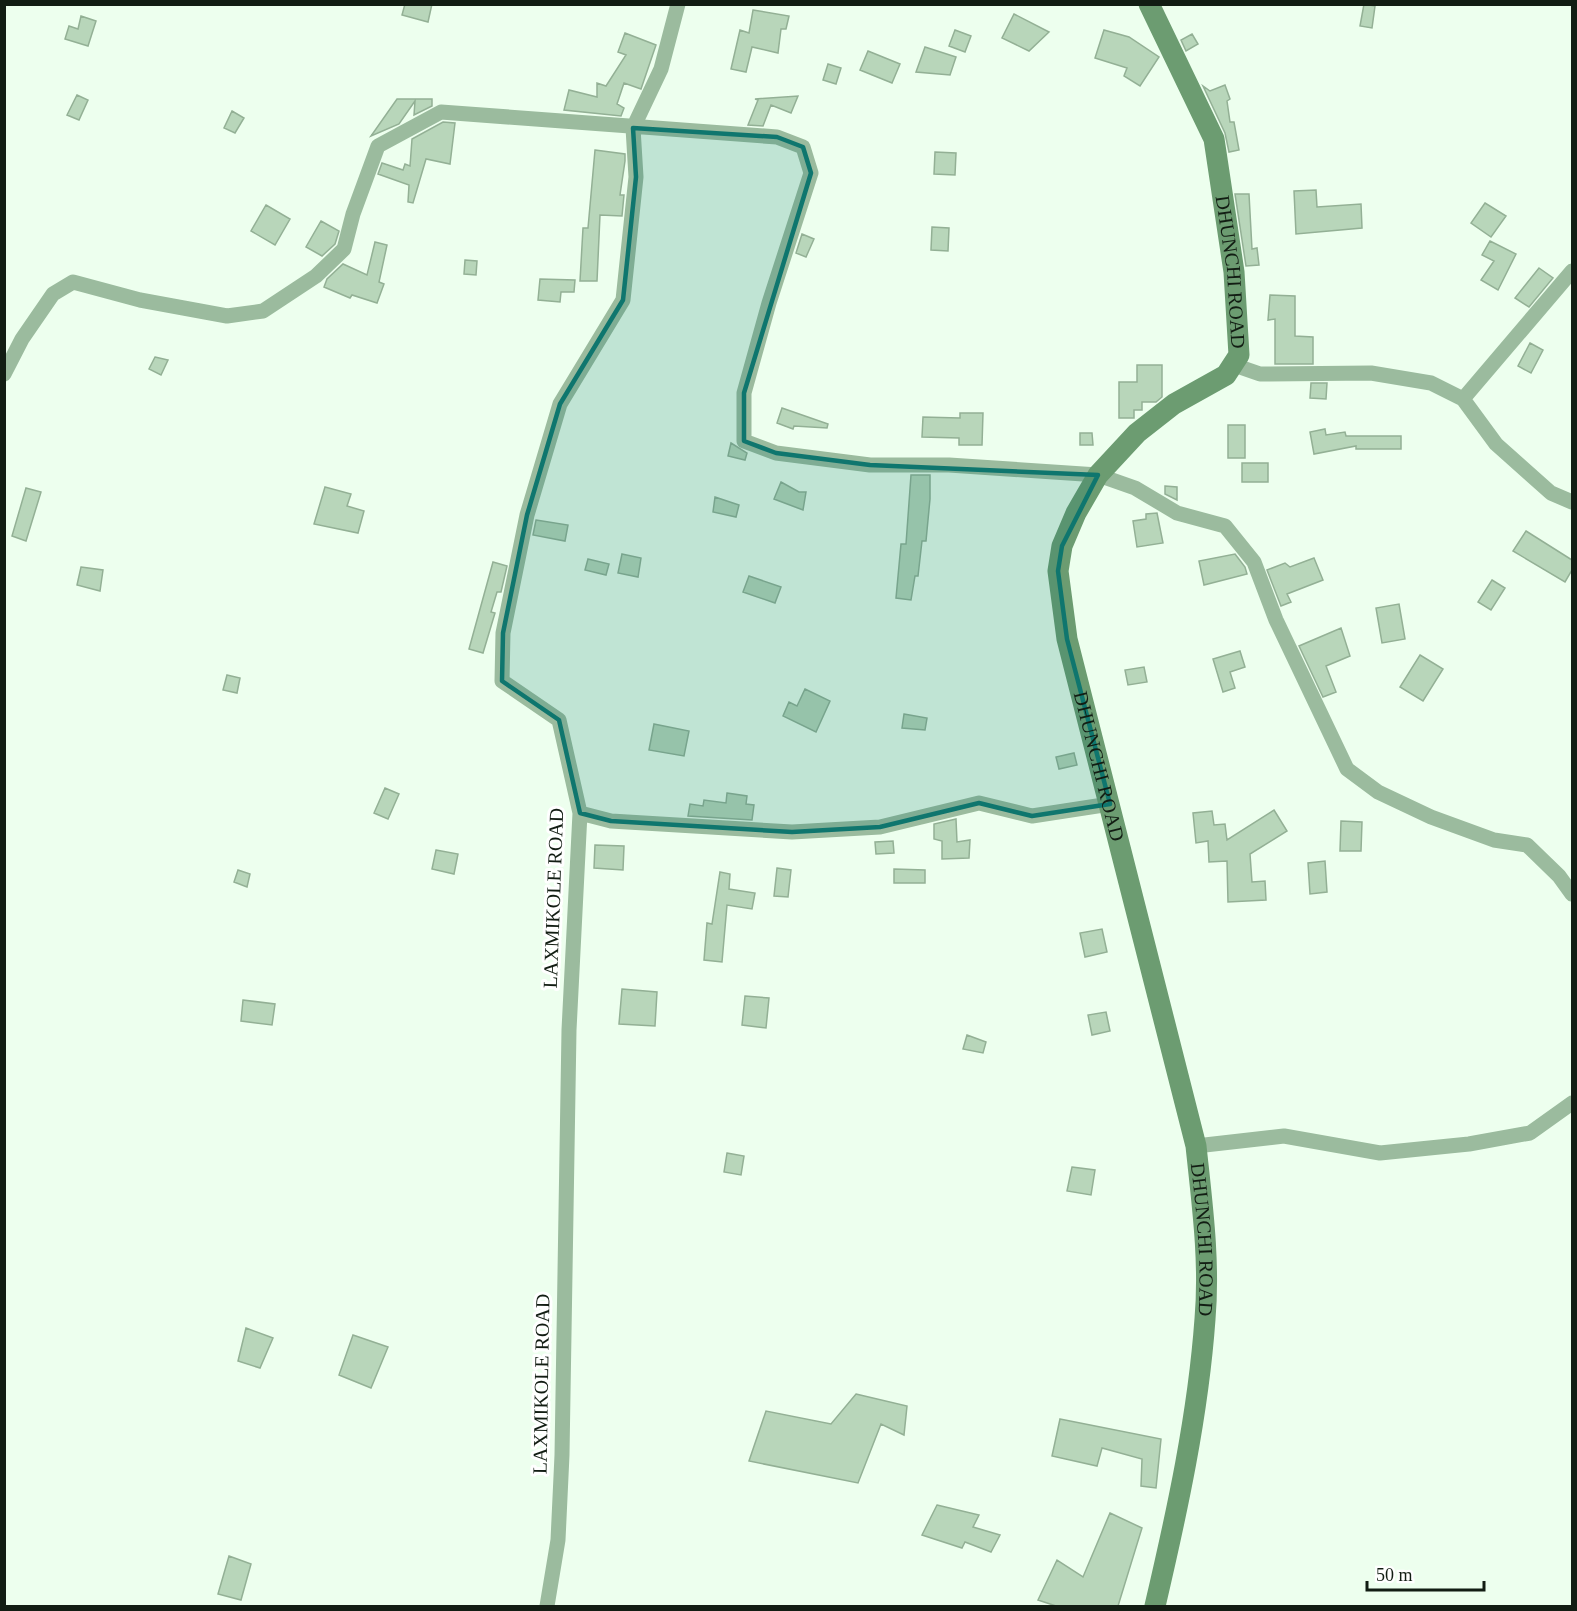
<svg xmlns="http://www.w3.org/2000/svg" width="1577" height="1611" font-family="Georgia,serif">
  <rect width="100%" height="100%" fill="#edffee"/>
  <path fill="#b8d6ba" stroke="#93b095" stroke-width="1.5" d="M405 4H432L428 22 402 15Z
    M1364 4 1375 6 1372 28 1360 26Z
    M753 10 789 16 786 29H781L778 53 752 47 746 72 731 69 740 30 749 33Z
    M1014 14 1049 32 1029 51 1002 38Z
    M81 16 96 21 88 46 65 39 69 26 78 29Z
    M955 30 971 36 965 52 949 46Z
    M1104 30 1129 37 1159 57 1140 86 1124 76 1127 68 1095 58Z
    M625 33 656 45 641 89 624 83 617 104 624 108 621 116 564 110 569 90 597 97V83L606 86 626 55 618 52Z
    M1192 34 1198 44 1186 51 1181 40Z
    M925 47 956 57 950 75 916 72Z
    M868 51 900 64 892 83 860 70Z
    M828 64 841 68 836 84 823 80Z
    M1225 85 1230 99 1227 101 1230 122H1234L1239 150 1229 152 1225 133 1203 86 1210 91Z
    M77 95 88 100 79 120 67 115Z
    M798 96 791 113 771 105 763 126 748 125 758 100 755 99Z
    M397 99H432V106L414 115 415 101 399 124 371 136Z
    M232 111 244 118 235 133 224 128Z
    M443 122 455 123 450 164 426 159 413 203 408 202 409 185 378 174 382 163 403 170 405 164 410 166 412 139Z
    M595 150 625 154V161L620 195H624L622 216 600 215 597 281H580L583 228H588Z
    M935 152 956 153 955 175 934 174Z
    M1316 190 1317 207 1361 204 1362 228 1296 234 1294 191Z
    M1235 194H1249L1252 249 1257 248 1259 265 1246 266Z
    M1485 203 1506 216 1491 237 1471 223Z
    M266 205 290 219 275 245 251 231Z
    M321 221 339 231 335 244 322 256 306 247Z
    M932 227 949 228 948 251 931 250Z
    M802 234 814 239 806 257 796 253Z
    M1490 241 1516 254 1498 290 1481 280 1494 261 1482 255Z
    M375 242 387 245 379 282 384 284 377 303 352 295 350 298 324 287 327 279 343 264 367 275Z
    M465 260 477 261 476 275 464 274Z
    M1539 268 1553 278 1529 307 1515 298Z
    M540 279 575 280 574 292H561L560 302 538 300Z
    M1270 295 1295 296V336L1313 337V364H1275V319L1268 320Z
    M1530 343 1543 350 1531 373 1518 366Z
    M155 357 168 360 161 375 149 369Z
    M1137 365H1162V397L1156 402H1142V410H1134V418H1119V382H1137Z
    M1311 383H1327L1326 399 1310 398Z
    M782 408 828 424 827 428 794 426 793 429 777 423Z
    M960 413H983L982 445H959V438L922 437 923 417 960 418Z
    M1228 425H1245V458H1228Z
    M1325 429 1326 435 1345 432 1346 436H1401V449H1356V446L1314 454 1310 432Z
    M1080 433H1092L1093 445H1080Z
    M731 443 747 453 745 460 728 456Z
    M1242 463H1268V482H1242Z
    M911 475H930V499L926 541H922L918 576H915L911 600 896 598 901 544H906Z
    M781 482 799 492H806L803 510 774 499Z
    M1165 486 1177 487V500L1165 494Z
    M325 487 351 494 347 506 364 511 358 533 314 524Z
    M26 488 41 492 26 541 12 536Z
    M715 497 739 505 736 517 713 512Z
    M1157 513 1163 543 1137 547 1133 521 1146 519V514Z
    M536 520 568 525 565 541 533 535Z
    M1526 531 1572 560V570L1565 582 1513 551Z
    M622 554 641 558 638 577 618 573Z
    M1235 554 1245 567 1247 574 1204 585 1199 561Z
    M1314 558 1323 580 1287 594 1291 602 1281 606 1267 570 1285 563 1290 567Z
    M588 559 609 564 606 575 585 570Z
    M493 562 507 566 501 592H497L491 612 495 613 483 653 469 649Z
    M81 567 103 570 100 591 77 585Z
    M749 576 781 587 775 603 743 592Z
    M1492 580 1505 588 1491 610 1478 602Z
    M1399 604 1405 639 1382 643 1376 608Z
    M1341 628 1350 656 1326 666 1336 692 1323 697 1299 646Z
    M1240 651 1245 667 1230 672 1235 688 1223 692 1213 659Z
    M1420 655 1443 669 1423 701 1400 687Z
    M1144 667 1147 682 1128 685 1125 670Z
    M227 675 240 678 237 693 223 690Z
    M805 689 830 701 816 732 783 716 789 702 797 706Z
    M904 714 927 718 925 730 902 728Z
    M654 724 689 731 684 756 649 750Z
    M1074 753 1077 765 1059 769 1056 757Z
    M385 788 399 794 388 819 374 813Z
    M727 793 747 796 746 804 754 805 752 820 688 816 690 804 703 806 704 800 726 803Z
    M1274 810 1287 831 1250 854 1252 882 1265 881 1266 900 1228 902 1227 861 1209 862 1208 841 1196 843 1193 813 1212 811 1214 825 1225 824 1227 840Z
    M956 819 957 842 970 840 969 858 942 859V841L934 839V824Z
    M1341 821 1362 822 1361 851H1340Z
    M893 841 894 853 876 854 875 842Z
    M595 845 624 846 623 870 594 868Z
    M436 850 458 854 454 874 432 869Z
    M1325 861 1327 892 1310 894 1308 863Z
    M777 868 791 870 788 897 774 896Z
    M894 869 925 870V883H894Z
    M238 870 250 874 247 887 234 882Z
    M720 872 730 874 729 889 755 893 752 909 727 905 722 962 704 960 707 923 712 924Z
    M1102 929 1107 952 1085 957 1080 933Z
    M622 989 657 992 655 1026 619 1024Z
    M745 996 769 998 766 1028 742 1025Z
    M243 1000 275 1004 272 1025 241 1021Z
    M1106 1012 1110 1031 1092 1035 1088 1015Z
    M967 1035 986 1042 983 1053 963 1049Z
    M727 1153 744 1156 741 1175 724 1172Z
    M1072 1167 1095 1170 1091 1195 1067 1191Z
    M246 1328 273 1338 260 1368 238 1361Z
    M353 1335 388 1347 371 1388 339 1375Z
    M856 1394 907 1406 904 1435 881 1424 858 1483 749 1461 766 1411 831 1424Z
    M1060 1419 1161 1439 1156 1488 1141 1486 1142 1459 1102 1448 1097 1466 1052 1456Z
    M937 1505 979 1515 973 1527 1000 1535 991 1552 965 1542 962 1548 922 1535Z
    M1110 1513 1142 1528 1118 1606H1056L1038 1600 1057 1560 1083 1577Z
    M229 1556 251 1564 241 1600 218 1594Z"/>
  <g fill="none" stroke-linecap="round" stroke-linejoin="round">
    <path stroke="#9bbb9e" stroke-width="15" d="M1234 365 1260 374 1371 373 1431 383 1463 399 1496 444 1551 493 1572 502
      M4 374 22 339 53 294 73 282 140 300 227 316 263 311 316 276 344 249 353 214 378 146 441 112 777 137 803 147 811 173 769 303 744 393V441L776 453 870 465H949L1098 475 1135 488 1177 513 1225 526 1254 562 1276 620 1347 769 1378 792 1431 817 1494 840 1527 845 1559 876 1572 894
      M1463 399 1572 271
      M580 813 611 821 792 832 880 827 979 803 1032 816 1110 804
      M1196 1146 1284 1136 1380 1153 1469 1144 1530 1133 1572 1103
      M547 1606 558 1540 562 1455 569 1030 580 813 559 720 502 681 503 633 527 515 560 404 623 300 636 177 633 128 661 69 678 4"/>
    <path stroke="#6c9c71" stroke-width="21" id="s1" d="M1149 4 1214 139 1234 272 1239 355 1226 375 1174 404 1137 433 1098 475 1076 513 1062 546 1058 571 1067 639 1196 1146C1202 1203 1210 1261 1205 1319 1198 1416 1177 1512 1155 1606"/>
  </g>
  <path fill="#0f766e" fill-opacity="0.2" stroke="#0f766e" stroke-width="4.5" stroke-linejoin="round" d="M633 128 777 137 803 147 811 173 744 393V441L776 453 870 465 1098 475 1062 546 1058 571 1067 639 1110 804 1032 816 979 803 880 827 792 832 611 821 580 813 559 720 502 681 503 633 527 515 560 404 623 300 636 177Z"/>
  <g text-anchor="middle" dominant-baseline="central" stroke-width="6" stroke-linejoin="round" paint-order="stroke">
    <g font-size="20" fill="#121d13" stroke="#fff">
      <text stroke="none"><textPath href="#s1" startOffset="284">DHUNCHI ROAD</textPath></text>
      <text stroke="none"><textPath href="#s1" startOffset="860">DHUNCHI ROAD</textPath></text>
      <text transform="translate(553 898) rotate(-88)">LAXMIKOLE ROAD</text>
      <text stroke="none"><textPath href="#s1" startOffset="1346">DHUNCHI ROAD</textPath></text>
      <text transform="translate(541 1384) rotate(-89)">LAXMIKOLE ROAD</text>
    </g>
  </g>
  <rect width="1577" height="1611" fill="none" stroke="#121d13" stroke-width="12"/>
  <path d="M1367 1581v9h117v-9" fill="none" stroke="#121d13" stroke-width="3"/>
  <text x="1376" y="1581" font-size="18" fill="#121d13" stroke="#ffffff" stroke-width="4.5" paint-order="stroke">50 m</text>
</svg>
